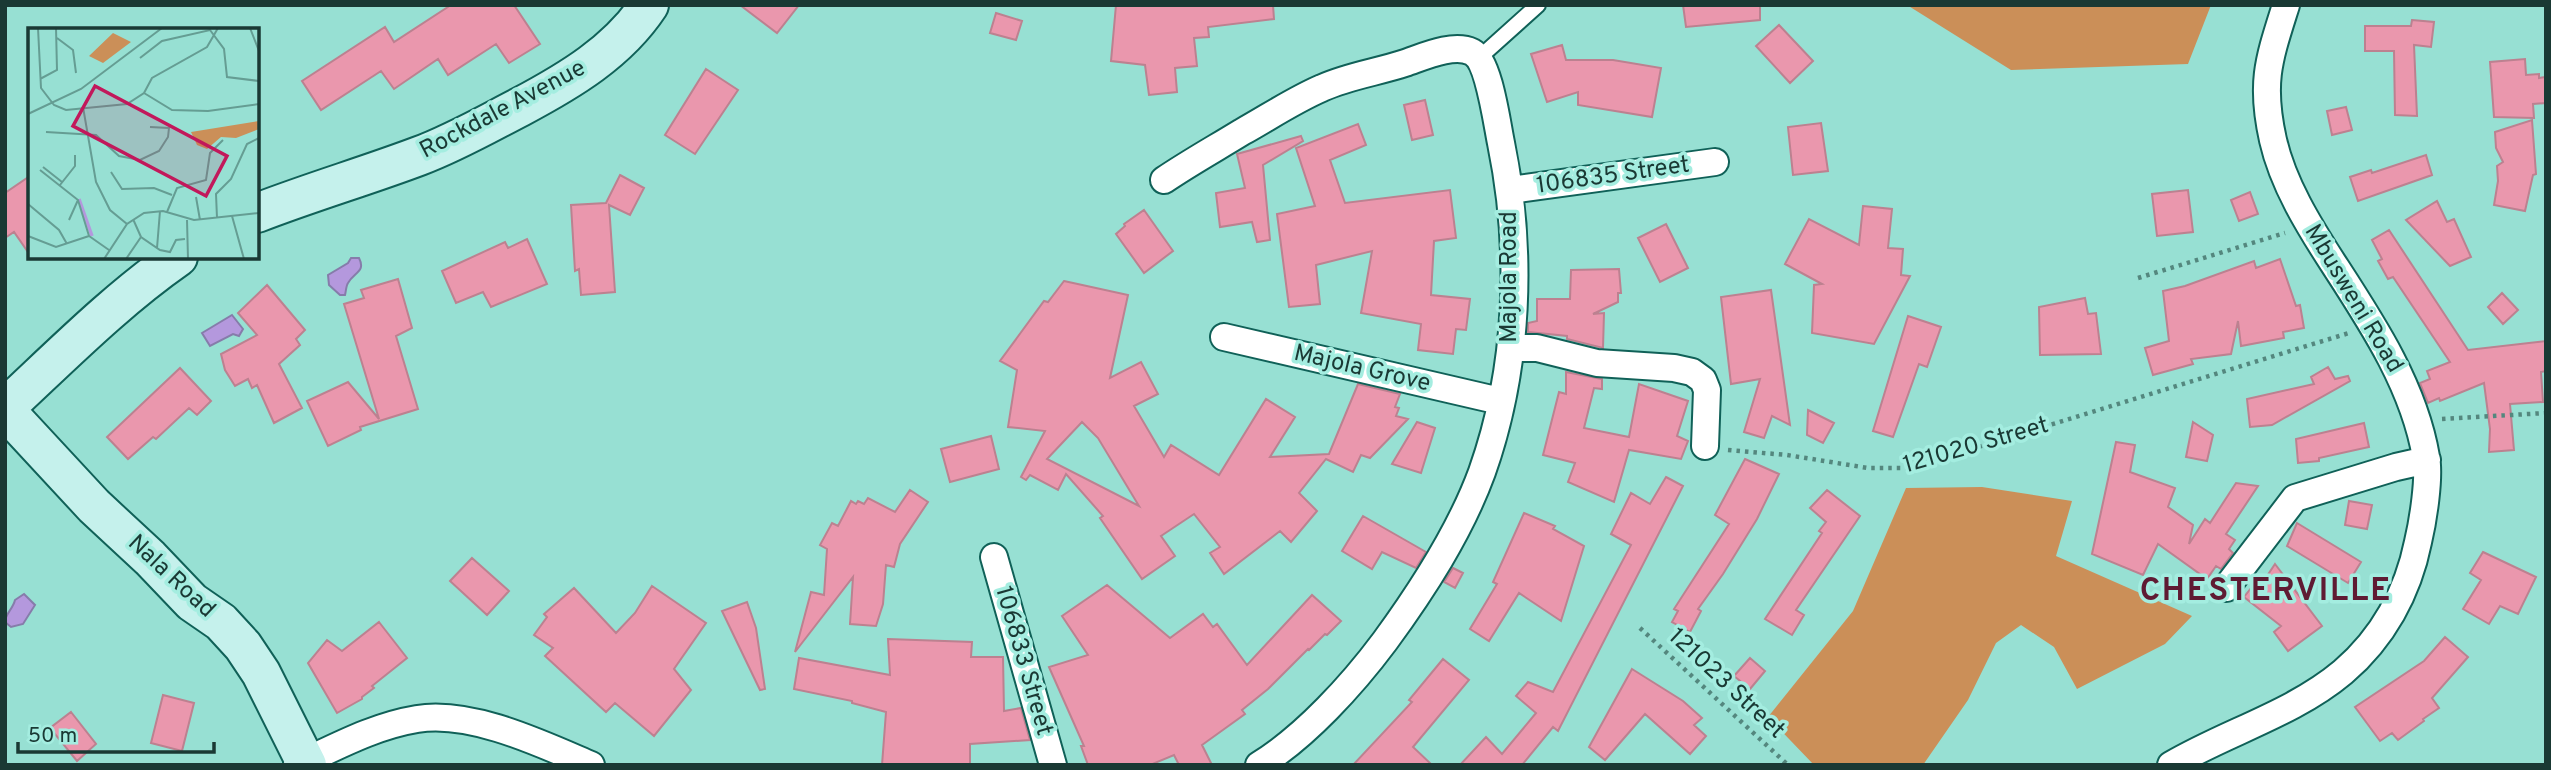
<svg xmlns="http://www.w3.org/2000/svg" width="2551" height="770" font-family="Overpass,sans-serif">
  <rect width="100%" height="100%" fill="#97e0d3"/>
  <path fill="#cb8f58" d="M1907 5H2211L2188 64 2011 70Z
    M1982 487 2072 501 2056 556 2192 616 2165 644 2077 689 2054 647 2021 625 1996 643 1968 700 1923 765H1814L1768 717 1853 611 1906 488Z"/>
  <path fill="#b498dd" stroke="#867caa" stroke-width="2" d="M351 258H359C366 272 354 272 348 283 346 286 346 291 345 295H340L329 285 328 275 348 263Z
    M232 315 243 329 239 336 233 334 210 346 202 333Z
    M24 594 35 605 23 624 11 627 5 622C5 614 13 609 15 600Z"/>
  <path fill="#ea97ad" stroke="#bc8190" stroke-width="2" fill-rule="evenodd" d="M451 5H514L540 44 509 63 496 44 448 75 438 59 394 89 381 71 321 110 302 81 385 27 394 42Z
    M740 5H799L777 33Z
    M1116 5H1273L1274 19 1208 27 1209 37 1194 38 1197 66 1175 68 1177 92 1149 95 1145 65 1111 61Z
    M1683 5H1760V20L1686 27Z
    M996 13 1022 21 1016 40 990 33Z
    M2412 20 2434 22 2431 47 2414 45 2417 116 2395 115 2394 51H2365V26H2411Z
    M1779 25 1813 61 1790 83 1756 46Z
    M1562 45 1566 60H1613L1661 68 1652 117 1578 105V92L1547 102 1531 54Z
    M2525 59 2526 75 2539 74V78L2546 77V103L2533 104 2534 118 2494 117 2490 62Z
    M706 69 738 90 695 154 665 135Z
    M1425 100 1433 135 1412 140 1404 105Z
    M2346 107 2352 130 2332 135 2327 111Z
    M2532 120 2536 174 2533 175 2525 211 2494 205 2498 181 2497 166 2503 162 2496 148 2495 132Z
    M1821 123 1828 171 1793 175 1788 127Z
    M1358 124 1366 145 1330 160 1345 203 1450 190 1456 238 1434 241 1431 295 1470 299 1466 330 1456 329 1453 354 1418 350 1421 324 1361 313 1372 251 1316 265 1320 304 1289 307 1277 214 1315 206 1296 148Z
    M1301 136 1303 141 1263 165 1270 240 1257 242 1252 222 1220 227 1216 193 1245 188 1237 154Z
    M2426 155 2432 175 2358 201 2350 177 2371 170 2372 173Z
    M620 175 644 188 630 215 609 205 615 292 581 295 579 269 575 271 571 205 606 203Z
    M30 176V255L14 232 5 238V193Z
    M2188 190 2193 232 2157 236 2152 194Z
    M2250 192 2258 214 2239 221 2231 200Z
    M2437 201 2447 222 2454 219 2471 257 2450 266 2406 220Z
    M1863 206 1892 209 1888 248 1903 249 1901 275 1910 276 1874 344 1812 333 1814 285 1822 284 1785 264 1809 219 1859 245Z
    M1144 210 1173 251 1144 273 1116 234 1125 226 1124 224Z
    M1666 224 1688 268 1660 282 1638 238Z
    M2389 230 2468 350 2546 341V371L2541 372 2543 402 2510 404 2514 450 2489 452 2490 429 2484 383 2440 401 2439 398 2428 403 2420 383 2430 379 2427 371 2450 362 2393 277 2388 279 2378 261 2382 259 2372 240Z
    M527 239 547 284 491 307 483 292 456 303 442 271 505 242 508 248Z
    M2280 259 2296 306 2300 305 2304 328 2283 332 2284 338 2241 346 2238 321 2231 354 2191 359 2193 364 2153 375 2145 348 2169 341 2163 291 2185 286 2254 261 2256 268Z
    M1619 269 1621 293H1618V302L1593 314 1604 313 1603 348 1567 339V336L1528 332V323L1537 321V299H1570L1571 270Z
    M398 279 412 328 396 336 418 409 360 427 361 430 328 446 307 401 348 382 379 419 344 304 364 298 361 290Z
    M1064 281 1128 295 1110 378 1141 362 1158 394 1134 406 1164 457 1171 445 1219 475 1266 399 1295 417 1270 457 1329 454 1358 384 1400 394 1395 407 1399 408 1396 416 1408 419 1370 458 1361 455 1353 472 1326 459 1299 493 1317 511 1291 542 1280 531 1224 574 1210 553 1220 547 1194 514 1161 536 1175 556 1142 579 1100 518 1103 516 1066 474 1058 490 1030 475 1026 480 1021 477 1045 431 1008 427 1017 370 1000 361 1044 301 1048 302ZM1082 422 1098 438 1139 506 1047 459Z
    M267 285 305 330 296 339 300 345 279 364 302 408 274 423 257 385 252 388 248 379 235 386 225 370 221 354 257 335 238 313Z
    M1771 290 1790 425 1772 416 1764 438 1744 432 1760 379 1731 384 1721 297Z
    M2502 293 2518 310 2503 324 2488 307Z
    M2085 298 2088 314 2096 313 2101 354 2040 355 2039 307Z
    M1908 316 1941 327 1927 367 1919 364 1893 437 1873 431Z
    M2328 367 2335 379 2348 376 2350 381 2272 425 2250 427 2247 399 2314 384 2311 377Z
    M180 368 211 401 197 415 189 408 156 439 153 437 128 459 107 437Z
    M1566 372 1602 379V389L1594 388 1584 428 1629 437 1639 384 1688 401 1677 436 1688 441 1681 459 1629 450 1614 502 1568 482 1575 463 1543 455 1559 392 1566 394Z
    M1808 410 1834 423 1823 443 1807 435Z
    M1417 422 1435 428 1421 473 1392 464Z
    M2193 422 2213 435 2207 461 2186 457Z
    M2364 423 2369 447 2319 458V461L2298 463 2296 439Z
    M991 436 999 469 950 482 941 449Z
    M2116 442 2135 445 2130 472 2175 488 2168 507 2193 525 2189 544 2205 519 2210 523 2236 483 2258 486 2226 534 2235 540 2229 549 2233 553 2221 569 2216 566 2207 579 2158 544 2143 575 2092 554Z
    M1745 459 1779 474 1757 519 1723 574 1698 609 1701 611 1690 632 1672 622 1678 611 1674 609 1729 524 1715 515Z
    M1666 477 1683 486 1558 731 1553 727 1522 765H1460L1486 737 1502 754 1536 713 1516 696 1528 682 1553 692 1631 545 1611 534 1631 493 1650 504Z
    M910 490 928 502 900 544 894 567 886 565 883 604 876 626 850 624 853 577 795 652 811 592 824 595 827 549 820 545 832 523 838 526 851 501 856 504 858 501 864 504 868 498 895 512Z
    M1827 490 1860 516 1796 610 1804 615 1792 635 1765 619 1822 533 1819 531 1826 522 1810 508Z
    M2349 501 2372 505 2367 529 2345 525Z
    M1524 513 1555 526 1553 529 1584 546 1561 621 1519 593 1489 641 1470 629 1497 584 1493 582Z
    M1363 516 1426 552 1416 568 1382 552 1372 569 1342 551Z
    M2297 523 2361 562 2348 583 2287 546Z
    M2483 552 2536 577 2518 614 2500 606 2489 624 2463 609 2481 580 2470 573Z
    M472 558 509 591 487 615 450 581Z
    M2275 564 2322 626 2288 651 2274 632 2281 626 2244 597 2259 578 2263 582Z
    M1453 568 1463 573 1455 588 1444 582Z
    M1107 585 1170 638 1203 614 1213 627 1217 624 1247 665 1312 595 1341 621 1327 635 1325 634 1309 650 1308 649 1268 689 1242 710 1245 714 1202 745 1212 765H1179L1174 755 1150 765H1088L1081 746H1084L1049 667 1088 655 1062 616Z
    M652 586 706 623 674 669 691 690 654 736 615 703 606 712 545 656 553 648 534 635 547 617 544 614 574 588 616 633 635 613Z
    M747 602 756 628 765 689 760 690 722 611Z
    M379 622 407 658 372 686 374 688 362 697V699L337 713 308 663 327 640 342 651Z
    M2445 637 2468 657 2432 698 2439 708 2423 719 2424 721 2398 740 2392 733 2380 741 2355 707 2424 661Z
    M888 639 972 642 971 657H1003L1004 711 1021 708 1030 740 970 744V765H882L886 712 852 703V701L794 689 799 658 890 675Z
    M1750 658 1765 671 1750 689 1734 676Z
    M1443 659 1469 680 1413 747 1432 765H1353L1412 702 1409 700Z
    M1632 669 1683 701 1702 718 1694 725 1706 736 1690 754 1645 714 1605 760 1589 747Z
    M163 695 194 703 182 751 151 743Z
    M71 712 96 744 77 761 50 728Z"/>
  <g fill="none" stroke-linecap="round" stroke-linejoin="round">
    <defs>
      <path id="lane" d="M1479 58 1538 5"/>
      <path id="street" d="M1164 180C1189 163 1216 148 1242 132 1269 117 1294 100 1322 88 1348 76 1378 72 1405 63 1423 57 1453 43 1472 52 1489 61 1497 124 1501 143 1523 250 1519 368 1482 472 1460 532 1423 589 1385 641 1353 684 1305 737 1259 765
        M1511 190 1715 162
        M1224 337 1500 401
        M1511 348H1537L1597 363 1674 368 1692 372 1703 380 1707 390 1705 446
        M994 557 1053 765
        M2226 588 2295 498 2396 467 2427 460
        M297 765C336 747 374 726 417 719 471 710 542 744 591 765
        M2171 765C2227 732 2293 714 2343 672 2383 638 2408 592 2418 542 2423 521 2430 477 2426 457 2414 386 2372 323 2333 263 2309 226 2283 184 2273 140 2260 82 2269 59 2286 5"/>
      <path id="secondary" d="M257 213C311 192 366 176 419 156 454 143 487 124 520 107 569 81 618 52 649 5
        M5 408C61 356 115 301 178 257
        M5 410 94 506 150 558 192 602 221 622 243 646 261 673 307 765"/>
    </defs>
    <use href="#lane" stroke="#106158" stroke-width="18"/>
    <use href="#street" stroke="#106158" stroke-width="30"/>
    <use href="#secondary" stroke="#106158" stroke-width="42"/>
    <path stroke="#54877e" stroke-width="4.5" stroke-dasharray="3.5 5" stroke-linecap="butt" d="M2138 278 2285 233
      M2442 419 2546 413
      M1728 450 1787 455 1868 468H1910L2349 333
      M1640 628 1788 765"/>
    <use href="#lane" stroke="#fff" stroke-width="14"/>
    <use href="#street" stroke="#fff" stroke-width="26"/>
    <use href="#secondary" stroke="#c5f1ec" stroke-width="38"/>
  </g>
  <g text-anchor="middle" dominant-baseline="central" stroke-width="7" stroke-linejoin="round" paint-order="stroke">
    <g font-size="24" fill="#1a3934" stroke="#a4ede0">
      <text transform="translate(503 110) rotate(-28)">Rockdale Avenue</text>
      <text transform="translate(1613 176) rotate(-8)">106835 Street</text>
      <text transform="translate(1510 277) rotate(-90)">Majola Road</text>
      <text transform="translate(2353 299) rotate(59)">Mbusweni Road</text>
      <text transform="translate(1362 369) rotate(13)">Majola Grove</text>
      <text transform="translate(1976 446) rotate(-16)">121020 Street</text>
      <text transform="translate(171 577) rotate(43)">Nala Road</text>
      <text transform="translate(1023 661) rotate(74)">106833 Street</text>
      <text transform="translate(1726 684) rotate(43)">121023 Street</text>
    </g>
    <g font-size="32" font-weight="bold" letter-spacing="2" fill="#5f1b33" stroke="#a4ede0">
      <text x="2266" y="592">CHESTERVILLE</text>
    </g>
  </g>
  <g transform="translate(28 28)">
    <rect width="231" height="231" fill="#97e0d3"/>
    <path d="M85 5 103 14 75 35 61 28ZM231 93V101L208 110 193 109 179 121 169 117 163 104Z" fill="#cb8f58"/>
    <path fill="none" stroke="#b498dd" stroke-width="3.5" d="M51 171 64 208"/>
    <path fill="none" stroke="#659d93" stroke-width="2" d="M10 0 13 60 26 77 38 82 99 76 116 65 124 50 179 19 190 0M222 0 231 23M29 10 45 22 48 45M112 30 134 13 182 2 196 21 199 49 231 53M12 51 29 42 28 0M116 65 144 82 180 83 231 76M55 79 68 154 82 182 99 196M0 86 53 61 134 0M18 104 68 107 91 128 112 132 131 123 140 109 141 100 122 99M15 139 34 154M12 142 50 172 61 208 81 222M83 144 94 161 126 160 144 167M32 157 47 138V127M168 169 172 192M0 176 31 202 39 216M139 184 149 160 178 152 182 125 195 112M204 188 216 231M189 190 188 166 203 151 219 116 231 110M105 191 113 209 132 222 142 224 148 212 157 211M41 192 50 172M159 192 160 231M0 208 28 219 61 208M129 220 132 183M76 231 99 196 116 185 135 183 166 192 231 185M98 231 113 209"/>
    <path fill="#c2185b" fill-opacity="0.15" stroke="#c2185b" stroke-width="3.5" d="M67 58 199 128 178 168 45 98Z"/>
    <rect width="231" height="231" fill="none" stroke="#1a3934" stroke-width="3.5"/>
  </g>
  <rect width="2551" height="770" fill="none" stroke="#1a3934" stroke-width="14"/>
  <path d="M18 742v10h196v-10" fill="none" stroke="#1a3934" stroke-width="3.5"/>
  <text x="28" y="742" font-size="21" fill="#1a3934" stroke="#a4ede0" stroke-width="5" paint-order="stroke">50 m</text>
</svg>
